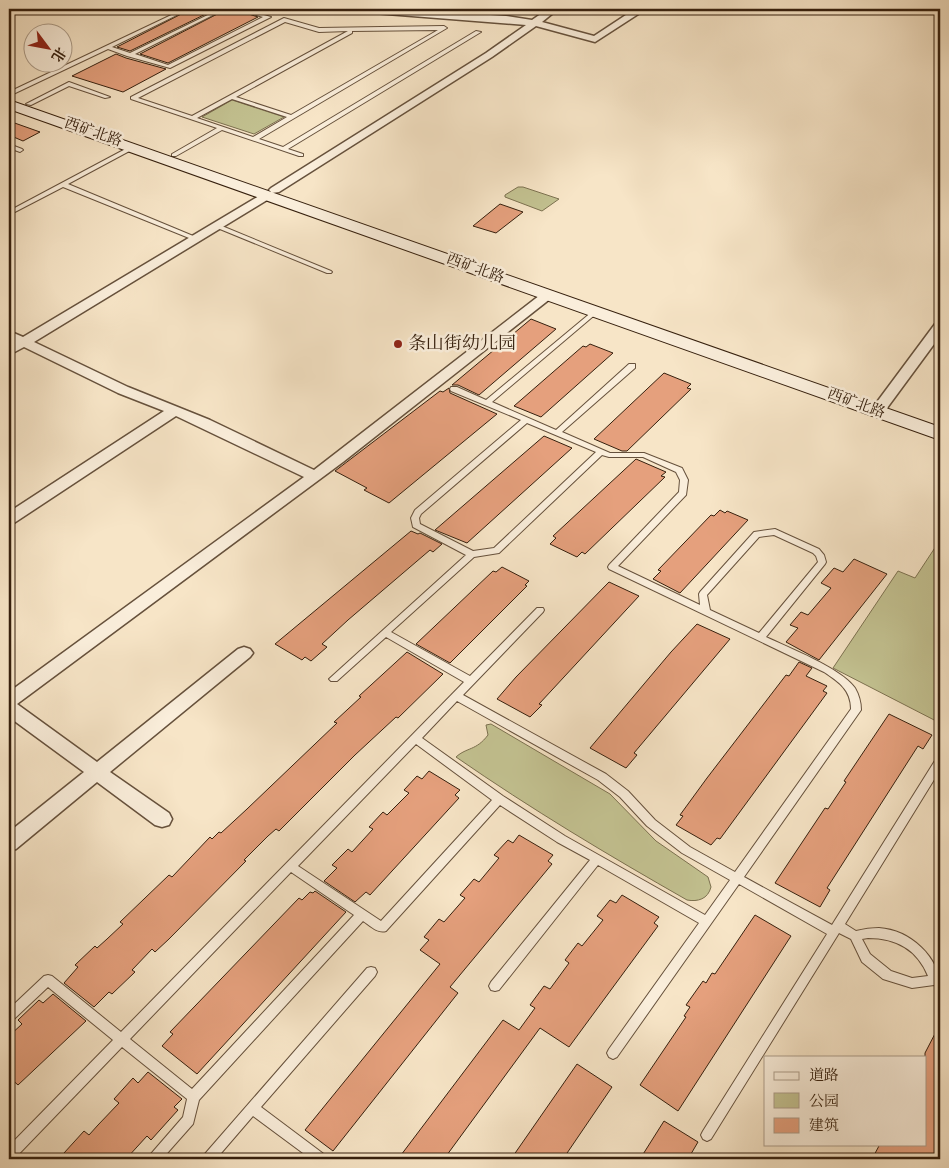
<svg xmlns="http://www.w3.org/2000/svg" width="949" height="1168" font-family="Vollkorn,'Noto Serif SC',serif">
  <rect width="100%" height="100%" fill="#f7e5c7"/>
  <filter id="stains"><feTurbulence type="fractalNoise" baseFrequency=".004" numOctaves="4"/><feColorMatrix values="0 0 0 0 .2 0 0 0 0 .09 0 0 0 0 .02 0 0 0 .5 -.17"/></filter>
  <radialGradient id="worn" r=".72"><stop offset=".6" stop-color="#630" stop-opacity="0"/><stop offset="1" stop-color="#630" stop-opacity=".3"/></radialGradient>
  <path fill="#c3c291" stroke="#7c7150" d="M232 100 284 117 254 134 202 117Z
    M518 187H523L559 199 542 211 505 197V195Z
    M940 540V723L833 668 898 571 915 578Z
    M491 724 610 794 656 841 708 877 711 887C708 899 698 902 687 900 608 855 531 809 456 757 467 747 476 751 488 735L486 725Z"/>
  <path fill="#e5a07d" stroke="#36200e" d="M191 9H216L130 51 117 47Z
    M227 9H233L258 17 168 63 140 54Z
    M116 54 126 58 166 69 123 92 72 76Z
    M9 121 40 132 23 141 9 135Z
    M500 204 523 212 496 233 473 226Z
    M531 319 556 329 479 395 458 385H452Z
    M590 344 613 353 541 417 514 406 583 346 586 347Z
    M664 373 691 384 687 388 691 389 627 451H622L594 439Z
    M449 388 450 393 497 414 389 503 364 490 367 488 335 471 440 391 443 392Z
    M544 436 572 448 467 543 435 530Z
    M636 459 666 472 661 476 665 477 585 554 582 552 577 557 550 544 556 538 553 536Z
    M720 510 725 513 727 511 748 520 680 593 653 579 661 571 658 570 711 515 714 516Z
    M411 531 418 534 420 533 442 544 433 552 430 550 348 620 322 644 327 647 311 661 305 657 302 660 275 644Z
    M854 559 887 574 819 660 786 642 798 628 790 625 801 612 808 615 831 588 821 583 834 568 843 572Z
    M502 567 529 581 525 585 527 586 450 663 416 644 493 571 496 572Z
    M609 582 639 596 539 704 542 705 530 717 497 699 516 677Z
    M697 624 730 639 634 753 637 755 626 768 590 748 671 652Z
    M407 652 443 674 398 718 396 717 355 755 279 831 276 829 268 836 244 860 246 861 169 939 155 952 152 949 132 970 135 972 112 994 109 992 94 1007 64 983 78 967 75 965 95 946 97 948 107 939 123 924 120 922 169 875 172 877 210 837 212 839 219 832 221 833 247 809 337 723 334 722 361 697 359 696Z
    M799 662 812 668 806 676 827 686 823 691 827 693 720 839 717 838 711 845 676 825 683 816 680 815 707 778 786 675 789 676Z
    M889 714 932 735 923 749 918 746 827 888 830 890 820 907 775 883 825 808 828 809 846 782 844 781Z
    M429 771 460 790 455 795 459 798 370 895 366 892 355 902 324 881 337 868 332 865 348 849 352 852 373 829 369 827 383 812 387 815 409 793 404 790 417 776 422 779Z
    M519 835 553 855 548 861 552 864 450 987 458 993 333 1151 305 1130 440 964 420 950 429 940 424 937 439 919 444 922 465 898 460 895 474 879 479 882 499 858 494 855 508 840 513 843Z
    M315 891 346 912 197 1074 162 1046 173 1034 170 1032 299 898 302 900 310 892 313 893Z
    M622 895 659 917 654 923 658 926 569 1047 540 1028 444 1159H398L503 1020 519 1030 535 1008 530 1005 544 986 550 989 569 963 565 960 578 943 582 946 603 920 597 916 610 900 616 903Z
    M755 915 791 936 678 1111 640 1085 686 1017 684 1016 690 1007 686 1005 703 981 706 983 712 973 715 974Z
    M53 994 86 1021 18 1085 9 1077V1036L22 1024 18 1020 39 1000 43 1003Z
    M940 1024V1153L937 1159H872L880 1144H925V1053Z
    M577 1064 612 1087 563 1159H511Z
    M148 1072 182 1099 174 1107 178 1110 151 1140 147 1136 126 1159H72L64 1153 84 1131 89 1135 98 1125 119 1103 114 1099 133 1078 138 1083Z
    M664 1121 698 1142 688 1159H640Z"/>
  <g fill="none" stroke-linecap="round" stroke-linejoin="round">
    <defs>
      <path id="lane" d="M184 9H189L112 47 130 53 220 9H225L135 54 168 65 263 17 236 9H243L271 17 170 68 127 56 108 49 9 96V92Z
        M284 18 319 28 444 26 447 28 259 139 283 147 476 31 481 32 288 149 303 154V156H299L222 130 176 156H172V154L217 128 131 99V97ZM285 22 319 32 348 31 192 116 138 98ZM438 30 291 115 236 97 352 33V31ZM232 99 287 117 253 137 197 118Z
        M69 82 110 97 105 98 69 86 31 105 26 104Z
        M9 144 22 149 23 150 20 152 9 148Z
        M133 145 136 147 135 148 68 184 198 238V240H194L63 187 9 215V211Z
        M217 224 331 271 332 272 331 273H327L215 227V225Z
        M595 310 597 311V313L492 402 556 430 629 364H635V368L562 432 610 453H644L682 468 688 480 686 495 618 566 700 605 699 594 700 592 754 532 775 529 819 549 824 555 826 562 825 564 766 637C789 648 841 668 855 688 859 695 861 702 861 710L744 877 832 925 936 759 940 758V770L845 924 856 931C864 929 871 928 879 928 910 930 940 957 940 988L934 985 912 988 883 979 862 962 851 939 839 933 711 1139 707 1141 703 1139 701 1135 703 1131 827 934 739 884 617 1057 613 1059 609 1057 607 1053 609 1049 699 923 598 865 499 990 495 991 491 990 489 986 491 982 590 860 557 842 500 805 386 931C378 934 369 925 363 921L199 1100 193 1124 162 1159H148L150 1155 183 1117 187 1099 122 1047 14 1159H9V1146L113 1040 48 987 13 1020 9 1021V1009L44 976 48 975 52 976 121 1032 464 682 386 637 337 681H331L329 679 466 555 413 527 411 518 415 510 521 420 451 391 450 389 451 387H457L486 400 593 311ZM527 423 596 452 494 548 473 551 420 524 419 518 421 514ZM602 455 609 457H643L676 472 680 480 679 492 609 565 608 567 609 569 824 672C839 682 851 690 851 709L735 872 690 847 655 820 628 791 606 774 463 695 543 612 544 610 543 608H537L470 676 391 632 474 557 499 553ZM774 535 813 553 816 556 818 562 759 633 710 610 707 595 759 537ZM457 701 598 780 620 797 647 826 682 853 730 880 705 915 565 836 503 796 422 738ZM416 744 492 800 381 921 298 866ZM291 872 354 915 192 1089 130 1039ZM868 938C896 938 917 949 928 976L912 978 891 971 870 954 862 939Z
        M371 967 375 968 377 972 375 976 261 1107 325 1155 327 1159H311L253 1116 216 1159H202L204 1155 367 968Z"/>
      <path id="street" d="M356 9H398L506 16 532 20 548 9H558L542 22 594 36 635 9H646L595 42 536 26 492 57 279 192 272 193 274 195 272 197 34 342 128 387 210 420 314 470 544 292 549 291 555 295 343 462 17 704 97 762 238 649 244 647 250 649 253 653 250 657 110 772 169 813 172 819 169 825 162 827 155 825 97 782 16 849 9 851V832L84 772 9 717V692L304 477 176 416 14 523 9 524V512L164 411 118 393 24 347 9 355V345L14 342 9 340V331L23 337 264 193 271 192 269 190 271 188 486 53 526 25 361 12Z
        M940 323V336L887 408H877L875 405 877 402 935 324Z"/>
      <path id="secondary" d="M9 100 940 427V440L9 109Z"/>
    </defs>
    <use href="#lane" stroke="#66513c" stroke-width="2"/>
    <use href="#street" stroke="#66513c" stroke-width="3"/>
    <use href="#secondary" stroke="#36200e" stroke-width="2"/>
    <use href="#lane" fill="#faeedb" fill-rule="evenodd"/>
    <use href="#street" fill="#faeedb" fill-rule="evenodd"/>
    <use href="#secondary" fill="#faeedb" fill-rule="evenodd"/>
  </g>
  <circle fill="#8f2418" stroke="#faeedb" stroke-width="2" cx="398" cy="344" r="5"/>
  <g text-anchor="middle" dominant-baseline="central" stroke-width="5" stroke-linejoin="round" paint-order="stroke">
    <g font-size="15" fill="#36200e" stroke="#faeedb">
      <text transform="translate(93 133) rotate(19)">西矿北路</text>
      <text transform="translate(475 269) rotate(20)">西矿北路</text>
      <text transform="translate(856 404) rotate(20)">西矿北路</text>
    </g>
    <g font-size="18" fill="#36200e" stroke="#faeedb" text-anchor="start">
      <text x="408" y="344">条山街幼儿园</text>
    </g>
  </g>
  <rect width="949" height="1168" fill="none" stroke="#f7e5c7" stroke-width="30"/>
  <rect x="10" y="10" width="929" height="1148" fill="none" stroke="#36200e" stroke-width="2.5"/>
  <rect x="15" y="15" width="919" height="1138" fill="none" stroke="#36200e"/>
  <rect x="764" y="1056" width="162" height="90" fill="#faeedb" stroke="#ac9c89"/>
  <rect x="774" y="1072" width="25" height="8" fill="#faeedb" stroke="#ac9c89"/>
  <text x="809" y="1080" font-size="15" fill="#36200e">道路</text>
  <rect x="774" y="1093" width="25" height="15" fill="#c3c291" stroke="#ac9c89"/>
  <text x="809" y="1106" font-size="15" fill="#36200e">公园</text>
  <rect x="774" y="1118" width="25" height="15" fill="#e5a07d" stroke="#ac9c89"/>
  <text x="809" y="1130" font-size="15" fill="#36200e">建筑</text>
  <g transform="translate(48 48) rotate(122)"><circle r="24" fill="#faeedb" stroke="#ac9c89"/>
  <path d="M0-4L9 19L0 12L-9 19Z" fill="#8f2418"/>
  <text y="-8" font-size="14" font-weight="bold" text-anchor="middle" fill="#36200e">北</text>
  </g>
  <rect width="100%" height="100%" filter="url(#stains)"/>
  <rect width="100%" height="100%" fill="url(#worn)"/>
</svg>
